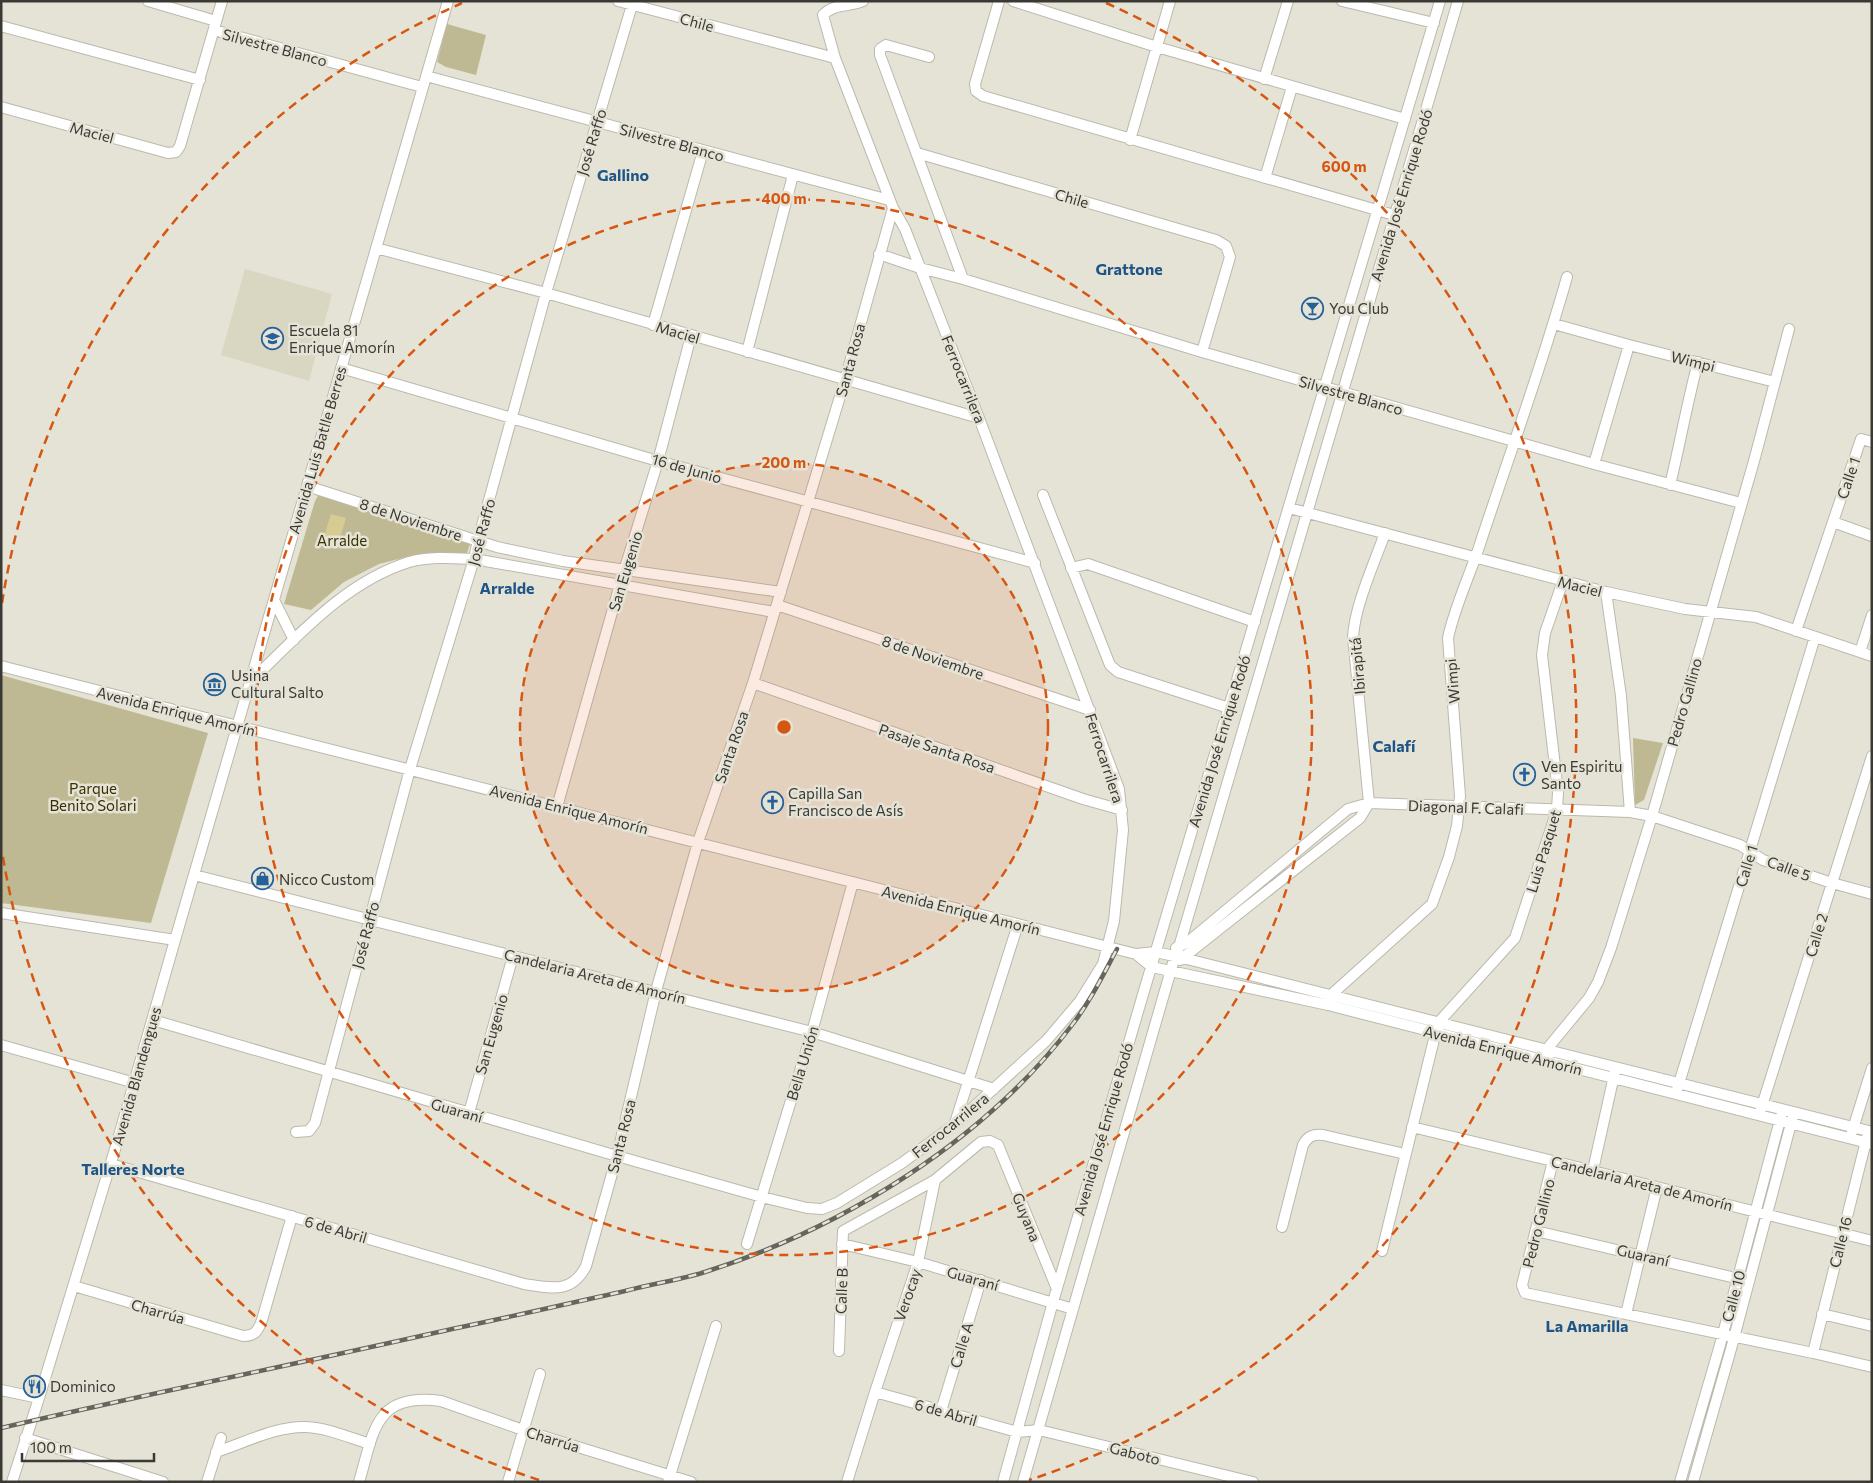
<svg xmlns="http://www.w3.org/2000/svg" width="1873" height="1483" font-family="Commissioner,sans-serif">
  <rect width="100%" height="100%" fill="#e5e3d6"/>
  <path fill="#d9d6c2" d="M245 269 332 294 309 381 221 355Z"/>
  <path fill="#bfb993" d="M447 24 486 35 476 75 446 67 437 62Z
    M319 494 470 544 467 553 414 555 379 564 344 582 311 610 284 604 315 501Z
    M1 675 208 733 151 923 1 903Z
    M1633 738 1663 743 1644 800 1635 805Z"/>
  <path fill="#d6cc92" d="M331 514 346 518 337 548 322 543Z"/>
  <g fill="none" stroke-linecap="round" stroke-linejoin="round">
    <defs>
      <path id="minor" d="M148 1 216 21
        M618 1 835 58
        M999 1 975 84 976 91 983 96 1394 215
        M1013 1 1157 47 1405 119
        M1342 1 1434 23
        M1 26 200 80
        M214 30 422 87
        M929 57 886 45 880 49V55L963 279
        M426 76 889 200
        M1264 79 1288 1
        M1 107 168 153 176 152 180 146 222 1
        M1130 140 1170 1
        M917 153 1216 240 1226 246 1230 257 1202 352
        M1265 178 1292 87
        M376 248 546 293 979 418
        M879 254 920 268 963 279 1202 352 1594 464 1741 503
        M1554 324 1629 345 1775 382
        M653 325 703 151
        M747 352 793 175
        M341 368 658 461 1035 563
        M1594 464 1629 345
        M1670 485C1680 444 1687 403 1698 362
        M307 486 497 547 563 561 781 592
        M1043 495 1110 665 1118 672 1229 708
        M1289 508 1606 592 1685 609 1756 617 1872 656
        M1833 522 1872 536
        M1071 568 1088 564 1255 622
        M1606 592 1621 696 1630 812
        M274 600 294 640
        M777 605 1090 710
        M1796 631 1861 439 1872 442
        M1860 652 1872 615
        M1 666 1108 947 1136 954 1156 952 1183 958 1872 1132
        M251 681C298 636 345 582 409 562 430 556 453 558 474 559L774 612
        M753 683 1083 799 1122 810
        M1369 803 1353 637C1355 605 1374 564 1385 533
        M557 807 620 584 658 461 691 336
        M194 875 812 1032 994 1089
        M1 913 175 940
        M1176 948 1189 941 1348 809 1369 803 1630 812 1652 816 1740 845 1763 860 1832 883 1872 894
        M1136 954 1152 967 1328 1005 1872 1144
        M1180 960 1360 818 1369 803
        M1328 1005 1331 995 1432 904 1449 857 1457 826 1460 796 1448 638C1455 605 1471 573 1481 541 1510 453 1542 366 1567 277
        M153 1020 617 1156 762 1197 807 1208 822 1209 837 1203 902 1163 955 1124 1046 1041 1080 1001 1103 964 1114 921 1123 830 1119 789 979 418 905 229 893 208
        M1 1045 135 1083
        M1545 1060 1547 1049 1589 998 1598 982 1611 948 1652 816 1754 461 1789 329
        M1677 1090 1815 637
        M1761 1109 1872 756
        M469 1113 513 956
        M955 1123 1018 924
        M1412 1127 1553 1161 1872 1241
        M296 1132 309 1131 315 1123 410 769 474 559 478 540 546 293 632 5
        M1852 1132 1872 1068
        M1553 1161 1522 1285 1525 1293 1813 1353 1872 1367
        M111 1164 524 1284C551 1288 572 1294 586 1266L617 1156 656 991 698 842 753 683 845 380 893 208 835 58 823 15C834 3 850 7 863 1
        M1593 1170 1615 1071
        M1282 1227 1303 1145C1308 1136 1313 1134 1323 1135L1405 1154
        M1536 1231 1744 1280
        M747 1244 812 1032 853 882
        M842 1244 918 1262 1073 1309
        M1382 1251 1438 1023 1515 938 1557 810 1558 792 1542 655 1545 633 1563 581
        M74 1286 243 1336C255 1336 258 1331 262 1320L292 1216
        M1626 1314 1657 1187
        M1822 1314 1872 1326
        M839 1351 843 1231 935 1180
        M1813 1353 1867 1137
        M1 1390 39 1398
        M875 1392 1017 1432 1039 1430 1253 1482
        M941 1411 981 1280
        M25 1438 163 1482
        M216 1452C244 1443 276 1426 306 1427 328 1428 350 1438 370 1444
        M12 1482 39 1398 116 1146 175 940 448 1
        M207 1482 221 1438
        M359 1482C374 1432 374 1392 441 1401L523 1430 691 1482
        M508 1482 540 1374
        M668 1482 716 1326
        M847 1482 875 1392 918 1262 935 1180 981 1142 990 1141 998 1145 1057 1289
        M1003 1482 1053 1302 1144 991 1440 1
        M1023 1482 1175 956 1179 947 1458 1
        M1680 1482 1720 1345 1781 1116
        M1693 1482 1731 1349 1793 1116"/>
    </defs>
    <use href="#minor" stroke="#bbb9ad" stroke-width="12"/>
    <use href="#minor" stroke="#fff" stroke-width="10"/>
    <defs>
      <path id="rail" d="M1 1428C151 1393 302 1363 452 1329 510 1317 567 1304 625 1291 651 1284 679 1280 705 1272 843 1228 984 1141 1072 1025 1090 1002 1103 975 1117 949"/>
    </defs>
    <use href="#rail" stroke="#65645d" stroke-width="4.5"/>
    <use href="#rail" stroke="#e5e3d6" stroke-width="2.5" stroke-dasharray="8" stroke-linecap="butt"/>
  </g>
  <circle cx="784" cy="727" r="264" fill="#d75610" fill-opacity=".12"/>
  <g fill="none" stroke="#d75610" stroke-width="2.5" stroke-dasharray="9 6">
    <circle cx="784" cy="727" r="264"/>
    <circle cx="784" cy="727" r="528"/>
    <path d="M539 1480A792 792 0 0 1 2 851M2 603A792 792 0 0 1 462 3M1106 3A792 792 0 0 1 1029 1480"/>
  </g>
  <defs>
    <symbol id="bar-ring" viewBox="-11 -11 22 22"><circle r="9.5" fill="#e5e3d6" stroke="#256198" stroke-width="1.5"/><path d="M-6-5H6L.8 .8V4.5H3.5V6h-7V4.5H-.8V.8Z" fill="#256198"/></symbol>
    <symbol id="school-ring" viewBox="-11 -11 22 22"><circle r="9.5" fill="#e5e3d6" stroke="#256198" stroke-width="1.5"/><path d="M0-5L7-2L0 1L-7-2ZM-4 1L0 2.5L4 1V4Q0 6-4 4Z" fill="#256198"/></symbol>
    <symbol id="museum-ring" viewBox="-11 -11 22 22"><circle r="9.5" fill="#e5e3d6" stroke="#256198" stroke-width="1.5"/><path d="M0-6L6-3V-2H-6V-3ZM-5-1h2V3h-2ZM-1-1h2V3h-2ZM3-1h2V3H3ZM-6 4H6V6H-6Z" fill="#256198"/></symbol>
    <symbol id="church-ring" viewBox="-11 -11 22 22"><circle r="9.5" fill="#e5e3d6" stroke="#256198" stroke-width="1.5"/><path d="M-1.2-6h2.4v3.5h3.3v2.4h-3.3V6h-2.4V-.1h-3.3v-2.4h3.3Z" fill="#256198"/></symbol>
    <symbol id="shop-ring" viewBox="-11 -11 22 22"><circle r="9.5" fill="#e5e3d6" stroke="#256198" stroke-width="1.5"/><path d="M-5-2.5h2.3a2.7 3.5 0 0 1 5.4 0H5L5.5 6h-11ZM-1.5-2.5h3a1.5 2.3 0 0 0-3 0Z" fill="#256198"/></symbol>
    <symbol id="restaurant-ring" viewBox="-11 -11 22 22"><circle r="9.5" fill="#e5e3d6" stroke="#256198" stroke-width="1.5"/><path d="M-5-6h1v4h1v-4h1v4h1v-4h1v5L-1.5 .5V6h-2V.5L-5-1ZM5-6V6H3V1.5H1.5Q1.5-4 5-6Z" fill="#256198"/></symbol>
  </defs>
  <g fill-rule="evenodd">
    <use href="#bar-ring" x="1300" y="296" width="25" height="25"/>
    <use href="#school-ring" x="260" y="326" width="25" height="25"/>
    <use href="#museum-ring" x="202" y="672" width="25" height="25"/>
    <use href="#church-ring" x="1512" y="762" width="25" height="25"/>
    <use href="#church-ring" x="760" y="790" width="25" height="25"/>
    <use href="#shop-ring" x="250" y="866" width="25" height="25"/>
    <use href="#restaurant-ring" x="22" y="1374" width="25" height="25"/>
  </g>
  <g text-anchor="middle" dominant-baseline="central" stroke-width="5" stroke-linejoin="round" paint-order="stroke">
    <g font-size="15" fill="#3a3934" stroke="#e5e3d6">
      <text transform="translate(697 22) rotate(15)">Chile</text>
      <text transform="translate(275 47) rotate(15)">Silvestre Blanco</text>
      <text transform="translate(92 132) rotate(15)">Maciel</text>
      <text transform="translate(591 142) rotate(-73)">José Raffo</text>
      <text transform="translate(672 142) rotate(15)">Silvestre Blanco</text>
      <text transform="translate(1401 195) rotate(-73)">Avenida José Enrique Rodó</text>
      <text transform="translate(1072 198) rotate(16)">Chile</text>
      <text transform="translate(678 332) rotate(16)">Maciel</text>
      <text transform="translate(850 360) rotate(-75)">Santa Rosa</text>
      <text transform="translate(1693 361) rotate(14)">Wimpi</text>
      <text transform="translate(964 379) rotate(68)">Ferrocarrilera</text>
      <text transform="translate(1351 395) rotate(16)">Silvestre Blanco</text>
      <text transform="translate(317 450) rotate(-74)">Avenida Luis Batlle Berres</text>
      <text transform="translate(687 468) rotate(16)">16 de Junio</text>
      <text transform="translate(1848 478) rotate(-71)">Calle 1</text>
      <text transform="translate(411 519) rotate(18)">8 de Noviembre</text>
      <text transform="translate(481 532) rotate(-75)">José Raffo</text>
      <text transform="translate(625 571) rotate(-73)">San Eugenio</text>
      <text transform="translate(1580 586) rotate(14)">Maciel</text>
      <text transform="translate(933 657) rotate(19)">8 de Noviembre</text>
      <text transform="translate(1357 666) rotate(-95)">Ibirapitá</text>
      <text transform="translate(1452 681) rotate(-95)">Wimpi</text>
      <text transform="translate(1684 702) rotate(-74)">Pedro Gallino</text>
      <text transform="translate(176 711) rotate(14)">Avenida Enrique Amorín</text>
      <text transform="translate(1219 741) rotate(-73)">Avenida José Enrique Rodó</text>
      <text transform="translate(731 747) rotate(-71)">Santa Rosa</text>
      <text transform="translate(937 748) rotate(19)">Pasaje Santa Rosa</text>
      <text transform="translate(1105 758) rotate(72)">Ferrocarrilera</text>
      <text transform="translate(1466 807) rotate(2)">Diagonal F. Calafi</text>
      <text transform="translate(569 809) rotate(14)">Avenida Enrique Amorín</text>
      <text transform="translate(1543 851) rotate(-73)">Luis Pasquet</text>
      <text transform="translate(1746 866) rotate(-73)">Calle 1</text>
      <text transform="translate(1789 868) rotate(20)">Calle 5</text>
      <text transform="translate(961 910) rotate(14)">Avenida Enrique Amorín</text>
      <text transform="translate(365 935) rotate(-75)">José Raffo</text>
      <text transform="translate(1816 935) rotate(-73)">Calle 2</text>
      <text transform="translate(595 976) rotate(14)">Candelaria Areta de Amorín</text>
      <text transform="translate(491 1034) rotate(-74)">San Eugenio</text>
      <text transform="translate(1503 1050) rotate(14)">Avenida Enrique Amorín</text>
      <text transform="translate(802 1063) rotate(-73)">Bella Unión</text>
      <text transform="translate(136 1076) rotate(-74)">Avenida Blandengues</text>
      <text transform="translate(457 1110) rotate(16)">Guaraní</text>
      <text transform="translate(950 1125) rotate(-39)">Ferrocarrilera</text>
      <text transform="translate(1103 1129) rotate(-74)">Avenida José Enrique Rodó</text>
      <text transform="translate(621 1136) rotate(-76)">Santa Rosa</text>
      <text transform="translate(1642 1183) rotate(14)">Candelaria Areta de Amorín</text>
      <text transform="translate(1027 1217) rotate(68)">Guyana</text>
      <text transform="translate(1538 1223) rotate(-76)">Pedro Gallino</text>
      <text transform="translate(336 1229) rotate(16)">6 de Abril</text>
      <text transform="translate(1840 1242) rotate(-76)">Calle 16</text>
      <text transform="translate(1643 1255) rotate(13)">Guaraní</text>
      <text transform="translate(973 1278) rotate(16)">Guaraní</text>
      <text transform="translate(841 1291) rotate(-88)">Calle B</text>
      <text transform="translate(907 1295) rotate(-71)">Verocay</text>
      <text transform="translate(1733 1296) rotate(-75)">Calle 10</text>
      <text transform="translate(158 1311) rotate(16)">Charrúa</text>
      <text transform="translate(961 1345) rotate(-73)">Calle A</text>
      <text transform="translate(946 1412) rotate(16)">6 de Abril</text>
      <text transform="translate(553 1439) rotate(17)">Charrúa</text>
      <text transform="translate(1135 1453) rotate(14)">Gaboto</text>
    </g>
    <g font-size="15" fill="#3a3934" stroke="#e5e3d6" text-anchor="start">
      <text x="1329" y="308">You Club</text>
      <text x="289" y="330">Escuela 81<tspan x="289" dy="17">Enrique Amorín</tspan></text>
      <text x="231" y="675">Usina<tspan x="231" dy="17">Cultural Salto</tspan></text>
      <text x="1541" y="766">Ven Espiritu<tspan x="1541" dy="17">Santo</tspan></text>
      <text x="788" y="793">Capilla San<tspan x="788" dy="17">Francisco de Asís</tspan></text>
      <text x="279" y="879">Nicco Custom</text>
      <text x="50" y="1386">Dominico</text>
    </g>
    <g font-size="15" fill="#373000" stroke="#e5e3d6">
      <text x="342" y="540">Arralde</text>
      <text x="93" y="788">Parque<tspan x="93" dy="17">Benito Solari</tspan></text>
    </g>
    <g font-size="16" font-weight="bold" fill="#1e5486" stroke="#e5e3d6">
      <text x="623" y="174">Gallino</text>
      <text x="1129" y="268">Grattone</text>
      <text x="507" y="587">Arralde</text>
      <text x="1394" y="745">Calafí</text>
      <text x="133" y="1168">Talleres Norte</text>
      <text x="1587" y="1325">La Amarilla</text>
    </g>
  </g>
  <circle cx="784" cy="727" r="8" fill="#d75610" stroke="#e5e3d6" stroke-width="2.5"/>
  <g font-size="15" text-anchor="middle" font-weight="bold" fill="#d75610" stroke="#e5e3d6" stroke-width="5" stroke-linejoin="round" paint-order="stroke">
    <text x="1344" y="172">600 m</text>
    <text x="784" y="204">400 m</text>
    <text x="784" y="468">200 m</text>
  </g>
  <rect width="1873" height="1483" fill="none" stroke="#3a3934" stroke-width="5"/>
  <path d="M22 1453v8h132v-8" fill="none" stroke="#3a3934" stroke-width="2.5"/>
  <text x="30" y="1453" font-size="15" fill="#3a3934" stroke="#e5e3d6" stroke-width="4" paint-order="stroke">100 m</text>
</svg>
